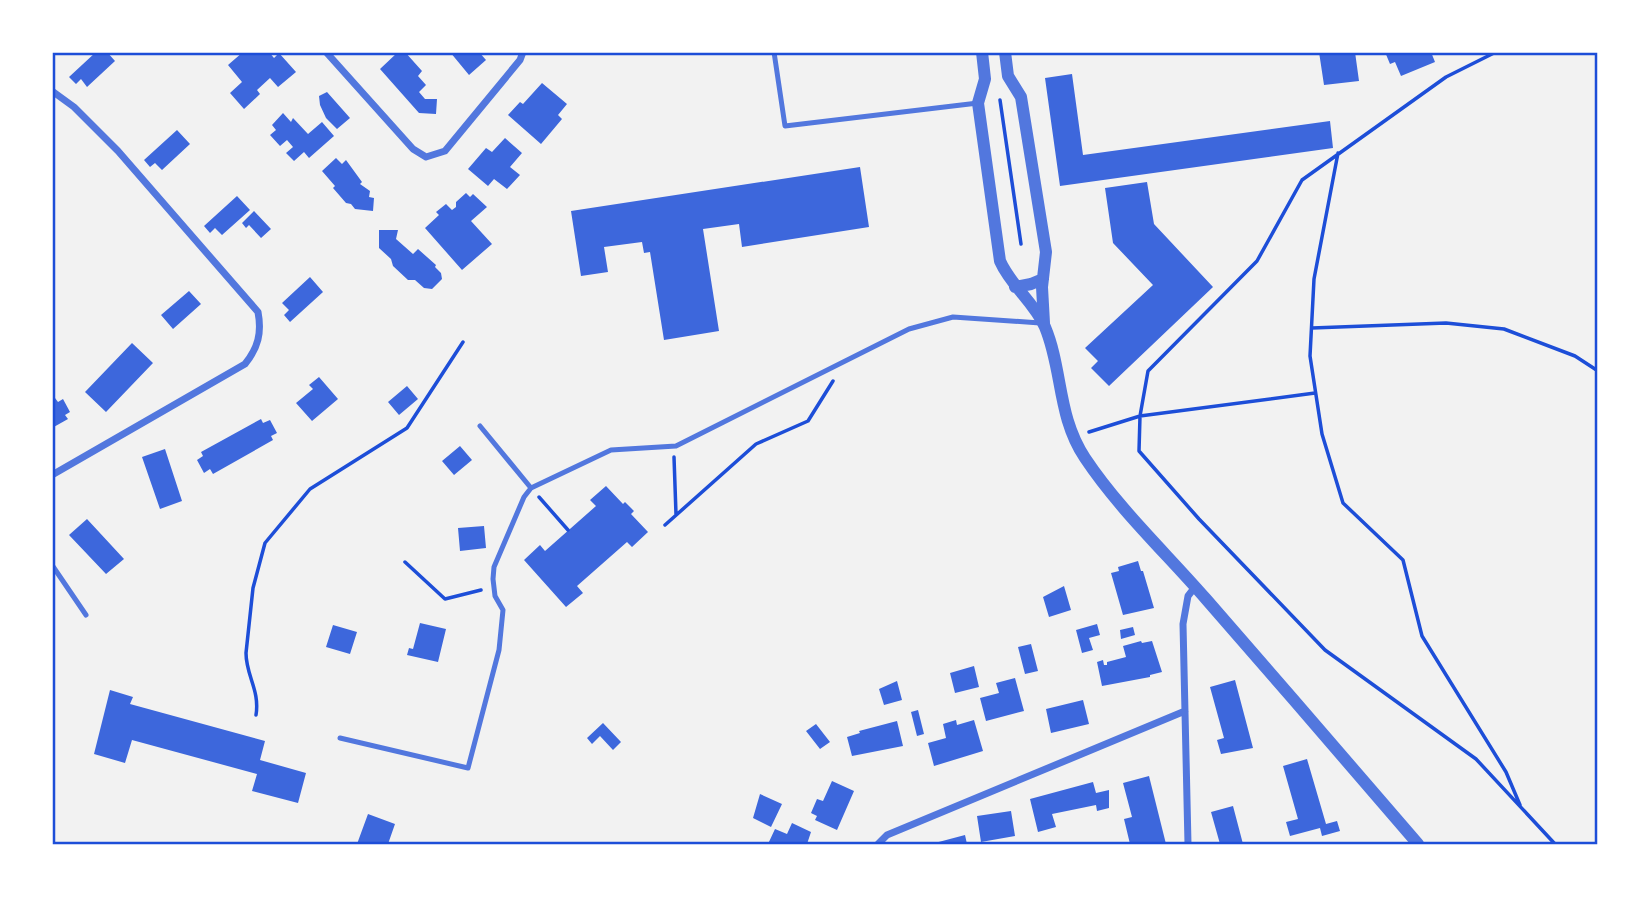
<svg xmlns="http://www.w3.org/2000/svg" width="1650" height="897" font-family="Literata,serif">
  <rect width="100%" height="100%" fill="#f2f2f2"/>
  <path fill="#3d67dc" d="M96 52H107L115 61 87 87 81 79 76 84 69 77Z
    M243 52H269L274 58 279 53 296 72 278 87 270 78 257 90 260 94 244 109 230 93 242 82 228 65Z
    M398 52H405L422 71 418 76 426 85 419 92 425 99H437L436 114 419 113 380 69Z
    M450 52H479L486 60 469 75Z
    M1319 52H1355L1359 81 1324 85Z
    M1385 52H1431L1435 62 1401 76 1395 62 1390 64Z
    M1072 74 1083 155 1330 121 1333 148 1060 186 1045 78Z
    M542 83 567 104 558 115 562 119 541 144 508 115 520 102 523 104Z
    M327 92 350 118 337 129 326 118 320 105 319 96Z
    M283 113 291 122 293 118 308 134 322 122 334 136 309 158 304 152 294 161 286 153 293 147 287 140 280 146 270 135 276 130 272 125Z
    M177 130 190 144 162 170 155 163 150 167 144 160Z
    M505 138 522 153 510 167 520 175 507 189 494 179 488 186 468 169 486 148 492 152Z
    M336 158 342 164 346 160 362 182 360 184 370 191 369 197 374 198 373 211 355 209 351 204 346 203 333 188 335 186 322 171Z
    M860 167 869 227 742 247 739 224 703 229 719 331 664 340 650 252 644 253 642 242 604 247 608 272 581 276 571 211Z
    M1147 182 1154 224 1213 287 1109 386 1091 368 1098 361 1085 348 1153 285 1113 243 1105 188Z
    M466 193 470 197 473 194 487 207 471 221 492 244 462 270 425 228 439 215 436 212 446 204 452 210 456 207V202Z
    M237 196 250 210 222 235 215 228 210 233 204 226Z
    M254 211 271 229 261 238 249 225 246 228 242 223Z
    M379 230H398L396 239 413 254 418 249 436 265 435 267 441 273 442 279 432 289 424 288 415 280H408L393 266 391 259 379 248Z
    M310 277 323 292 290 322 284 315 289 310 282 303Z
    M189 291 201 304 173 329 161 315Z
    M132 343 153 363 106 412 85 392Z
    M319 377 338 399 312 421 296 403 313 389 309 385Z
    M407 386 418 399 399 415 388 402Z
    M55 398 58 402 63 399 70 412 65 415 68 419 52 428V399Z
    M261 419 263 423 270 420 277 433 271 436 273 440 213 474 210 469 204 473 197 460 203 456 201 452Z
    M460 446 472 460 454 475 442 461Z
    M165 449 182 501 160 509 142 457Z
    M606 486 623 504 625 502 634 511 631 514 648 532 632 547 627 542 577 586 583 593 566 607 524 560 540 545 545 551 596 506 590 500Z
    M87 519 124 559 106 574 69 535Z
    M484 526 486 548 460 551 458 528Z
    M1138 561 1141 571H1143L1154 608 1123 615 1111 573 1119 571 1118 567Z
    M1064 586 1071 610 1049 617 1043 597Z
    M420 623 446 629 438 662 407 655 409 648 413 649Z
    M1097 624 1100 635 1089 638 1093 650 1082 653 1076 630Z
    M333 625 357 632 350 654 326 647Z
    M1133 627 1135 635 1121 639 1120 630Z
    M1141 641 1142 643 1152 641 1162 672 1150 675V677L1102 686 1097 662 1103 660 1104 665H1107V662L1126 657 1123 646Z
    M1031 644 1038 671 1025 674 1018 647Z
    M974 666 979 687 955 693 950 673Z
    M1015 678 1024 711 986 721 980 698 999 693 996 683Z
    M1235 680 1253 748 1221 754 1217 740 1224 738 1210 687Z
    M897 681 902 700 884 705 879 689Z
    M110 690 133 697 130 704 265 741 260 760 306 773 298 803 252 791 257 774 132 740 125 763 94 754Z
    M1083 700 1089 724 1051 733 1046 709Z
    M918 710 924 734 917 736 911 712Z
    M956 720 957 725 974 720 983 751 934 766 928 743 946 738 943 724Z
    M897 721 903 746 852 756 847 737 860 733 859 731Z
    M603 723 621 742 613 750 600 736 592 744 587 738Z
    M816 724 830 742 820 749 806 731Z
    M1307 759 1326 824 1337 821 1340 831 1322 836 1320 828 1290 836 1286 822 1298 819 1283 766Z
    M1149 776 1166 844H1140L1139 842 1130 844 1124 819 1132 817 1123 783Z
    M832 781 854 791 837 830 815 820 817 816 811 813 817 799 823 801Z
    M1093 782 1096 793 1109 790V808L1097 811 1096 805 1052 814 1056 827 1038 832 1030 799Z
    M760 794 782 804 771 827 753 818Z
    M1233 806 1243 844H1220L1211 812Z
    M1011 811 1015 836 981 842 977 816Z
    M368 814 395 824 388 844H357Z
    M792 823 811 832 807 844H768L775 829 787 834Z
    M965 835 967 844H931Z"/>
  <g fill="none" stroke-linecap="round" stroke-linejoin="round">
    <path stroke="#1d4ed8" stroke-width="3.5" d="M1496 52 1446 77 1302 180 1257 261 1148 371 1140 416 1139 451 1199 519 1325 650 1476 759 1555 844
      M1000 100 1021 244
      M1338 153 1314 279 1310 356 1322 434 1343 503 1403 560 1422 636 1506 772 1520 805
      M1312 328 1446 323 1504 329 1575 356 1598 371
      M1089 432 1140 416 1315 393
      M674 457 676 514
      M539 497 568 530
      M665 525 756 444 808 421 833 381
      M405 562 445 599 481 590
      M256 715C260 690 246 676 246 653L253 588 265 543 310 489 407 428 463 342"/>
    <path stroke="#5277de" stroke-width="5" d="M774 52 785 126 978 103
      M480 426 531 488
      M52 565 86 615
      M340 738 468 768 499 650 503 610 495 596 493 579 494 567 524 497 531 488 611 450 676 446 909 329 953 317 1040 323"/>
    <path stroke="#5277de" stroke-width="7" d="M326 52 413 149 426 157 445 151 520 60 523 52
      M52 91 74 107 118 151 258 312C262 333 258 348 245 364L52 475
      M878 844 887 835 1185 711
      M1188 844 1183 624 1188 596 1195 587"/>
    <path stroke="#5277de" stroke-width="12" d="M982 52 985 79 978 103 1000 261C1011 286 1034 302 1045 327 1063 370 1057 416 1085 458 1119 509 1166 553 1206 599 1277 680 1348 763 1418 844
      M1005 52 1008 76 1021 97 1046 252 1042 287 1044 323
      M1015 287 1031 284 1043 279"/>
  </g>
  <rect width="1650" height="897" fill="none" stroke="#ffffff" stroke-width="108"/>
  <rect x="54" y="54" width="1542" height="789" fill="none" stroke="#1d4ed8" stroke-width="2.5"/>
</svg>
